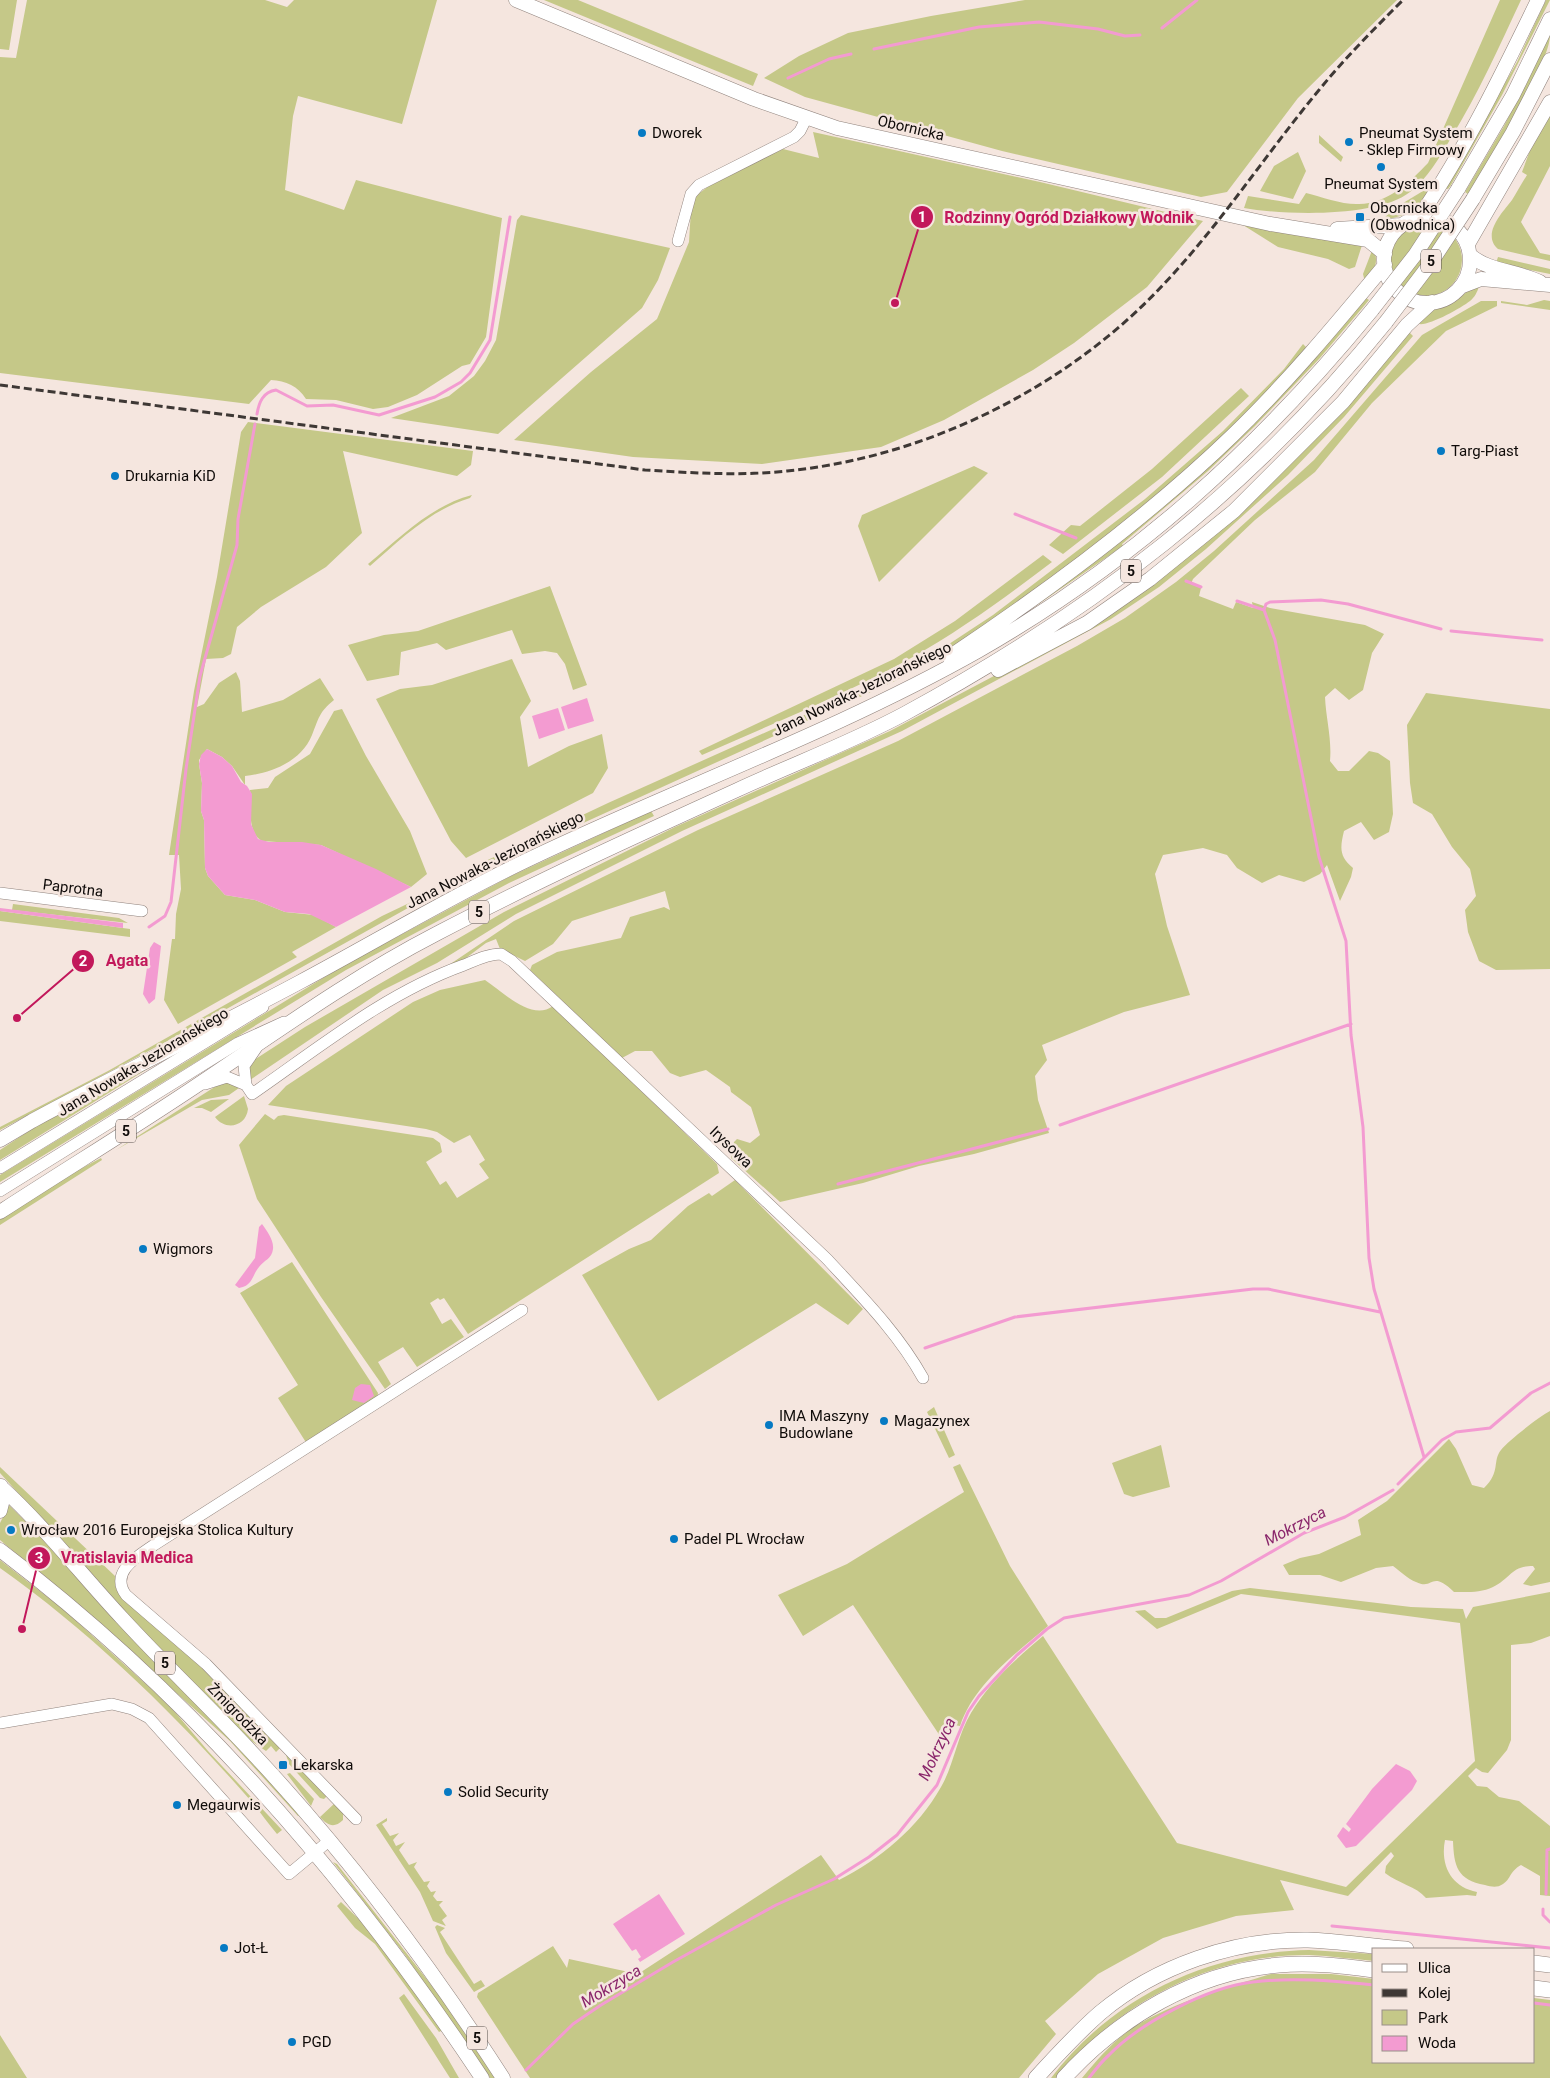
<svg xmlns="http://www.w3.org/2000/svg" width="1550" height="2078" font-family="Roboto,sans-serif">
  <rect width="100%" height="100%" fill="#f5e6df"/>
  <path fill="#c5c888" d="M0 0H17L9 50 0 49Z
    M27 0H265L287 7 294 0H437L402 124 298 96 293 116 285 190 344 210 356 180 502 218 486 337 470 364 462 366 417 395 388 407 373 409 336 400 306 399C298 386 286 381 271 380L249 404 0 373V57L16 58Z
    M544 0H578L758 74 753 86Z
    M1025 0H1397L1298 98 1227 192 1201 197 1002 151 805 97 764 78 799 56 848 33 931 16Z
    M1500 0H1521C1499 47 1478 94 1451 138 1439 158 1428 178 1410 192 1377 218 1284 215 1244 208L1248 196 1299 204 1306 193C1322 197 1343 205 1359 204 1387 204 1410 182 1428 163Z
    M1546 0H1550L1502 95 1451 185 1448 189 1445 188 1517 62Z
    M1550 35C1550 65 1487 164 1468 194L1465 192 1504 126Z
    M1550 112V166L1521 222 1540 253 1550 255V261L1498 249C1481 234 1503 212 1512 200 1517 192 1522 183 1527 175L1522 172 1532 145Z
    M813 132 1040 182 1203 221 1147 287 1074 343 1033 370 944 420 881 447 762 464 633 457 514 440 591 372 657 319 689 242 691 209 697 195 714 182 783 149 819 158Z
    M1319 135 1343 157 1341 162 1319 143Z
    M1298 152 1306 171 1293 199 1260 191 1274 166Z
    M1423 191H1430C1418 208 1405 218 1384 219L1390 211Z
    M521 215 670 248 658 280 642 308 498 434 391 418 449 396 474 376 485 361 496 340 517 220Z
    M1390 260a36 36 0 1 1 72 0a36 36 0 1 1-72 0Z
    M1243 225 1363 242 1355 267 1349 269 1328 259 1278 247Z
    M1373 248C1380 263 1374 270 1365 282L1363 274Z
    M1498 257 1550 269V274L1496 263Z
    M1479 287C1477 292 1475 297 1470 301 1461 308 1429 326 1419 324L1432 310 1449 305 1468 291Z
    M1366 298 1369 300 1364 306 1319 359 1255 426 1208 471 1122 544 1123 546 1027 612C1072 575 1121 542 1165 505 1239 443 1306 373 1366 298Z
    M1544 300 1550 301V310L1501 303V301L1527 305Z
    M1481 301H1497V306L1446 331 1372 403 1315 472 1255 520 1193 579 1191 584 1201 588 1199 596 1233 609 1236 602 1253 608 1252 602 1270 608 1365 625 1384 634 1372 653 1363 690 1349 700 1335 688 1325 697C1326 719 1332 739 1330 761L1338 771H1349L1369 751 1378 753 1390 761 1393 814 1389 832 1374 840 1361 822 1344 831C1340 848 1339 856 1353 868L1351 877 1340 901 1327 865 1320 874 1304 882 1279 875 1262 883 1237 868 1227 855 1203 848 1163 855 1155 874 1167 926 1190 995 1124 1012 1042 1045 1047 1060 1035 1076 1038 1100 1049 1133 974 1154 919 1166 863 1183 780 1202 731 1158 734 1142 737 1139 750 1143 760 1135 751 1107 731 1092 730 1087 706 1070 680 1077 670 1073 652 1051H635L622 1058 530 970 532 965 557 952 621 938 630 917 664 907 670 910 665 891 572 921 553 944 525 961 500 949 496 939 486 943 462 961 443 969 514 921 698 830 898 741 1077 646 1125 618 1176 582 1214 551 1314 460 1422 335Z
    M1409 332 1413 336 1344 417 1288 475 1206 549 1159 587 1111 619 902 731 682 831 516 914 437 963 383 990 250 1080 249 1065 251 1062 305 1027 504 912 675 827 890 731 1073 634 1154 582Z
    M1303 344 1306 347 1303 352 1224 438 1120 527 975 635 895 681 480 870 472 871 477 865 608 803 871 685 949 644 993 615 1145 499 1223 431 1284 369Z
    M1241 388 1249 396 1162 477 1063 554 1049 545 1071 525 1080 526 1152 469Z
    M248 422 473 451 471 465 457 476 343 451 362 533 326 567 261 607 237 627 231 654 223 658 206 659 197 707 204 704 219 683 236 672 240 681 242 712 283 700 320 678 334 700C319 712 319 718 312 735 301 762 271 773 245 776V785L232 766 222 757 207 749 199 760V764L202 783 201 811 204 820 205 868 208 876 225 895 255 900 285 912 314 915 336 927 292 952 297 957 178 1024 164 1000 172 939H175L176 914 181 889 179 855H169L194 691 217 577 241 432Z
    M974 466 988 473 879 582 858 526 862 515Z
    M472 495 470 498C430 510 400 540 370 566L368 564C400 538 430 506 472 495Z
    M1043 555 1052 562C1007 596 961 630 911 658 844 695 772 724 702 755L699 751 894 659 955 621Z
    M550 586 587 685 573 690 565 664 557 653 545 651 522 654 512 630 446 650 437 643 401 652 399 675 367 681 348 645 384 635 418 631Z
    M512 659 531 701 520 717 528 767 569 746 602 734 608 768 593 793 466 858 451 841 376 699 400 689 432 685Z
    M1426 693 1550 709V969L1496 970 1479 961 1468 932 1465 910 1476 896 1470 869 1452 847 1432 814 1413 803 1410 783 1407 725Z
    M342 709 366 756 410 831 427 874 411 887 321 845 262 841C246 832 252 806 250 790L268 788 275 777 310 754 334 711Z
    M651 811 654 816 509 883 346 970 0 1182V1175L346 964 509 877Z
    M426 895 417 903 205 1021 0 1130V1127L108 1071 382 916Z
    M13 904 119 918 128 923 12 910Z
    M0 911 130 929V937L0 921Z
    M485 980C503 992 532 1022 553 1006L717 1164 719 1173 468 1334 444 1298 440 1300 438 1298 430 1303 442 1324 451 1319 464 1337 417 1367 403 1347 378 1362 391 1384 385 1389 321 1297 257 1199 239 1145 265 1114 274 1120 278 1116 284 1115 433 1138 440 1143 442 1152 426 1162 440 1185 446 1181 457 1198 489 1178 479 1164 485 1160 470 1135 454 1143 437 1132 426 1129 268 1105 286 1086 413 1002 440 990Z
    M157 1063 0 1160V1150L41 1123Z
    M224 1081 239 1088 229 1095 202 1100 116 1150Z
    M244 1096 248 1109C246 1127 225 1131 215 1117Z
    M229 1099 211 1112 202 1108H194L211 1100Z
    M101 1158 102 1160 0 1225V1218L67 1176Z
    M735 1180 863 1309 848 1325 816 1303 658 1401 582 1275 629 1249 651 1240 688 1206 709 1193 712 1196Z
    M292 1262 378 1393 377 1399 307 1444 278 1398 298 1385 240 1293Z
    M934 1407 955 1455 949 1458 927 1412Z
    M1550 1411V1582L1531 1586 1523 1584 1535 1569 1533 1566C1511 1566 1511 1578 1493 1587 1481 1593 1466 1592 1454 1592 1430 1569 1434 1591 1416 1582 1408 1579 1400 1571 1393 1566L1376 1568 1341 1582 1320 1575H1289L1283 1565 1300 1558 1319 1554 1361 1535 1358 1520 1387 1501 1449 1439 1456 1449 1472 1485 1484 1488C1501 1472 1492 1461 1501 1450 1508 1441 1540 1416 1550 1411Z
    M1161 1445 1170 1487 1133 1497 1124 1494 1112 1463Z
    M960 1464 1010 1566 1048 1626C1015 1654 974 1684 960 1726L954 1725 942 1739 853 1605 803 1636 778 1595 847 1564 964 1492 953 1467Z
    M0 1467 115 1576 116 1589 120 1595 179 1645 281 1747 276 1752 271 1746 266 1751 250 1740 139 1627 0 1473Z
    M9 1505 30 1526 301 1814 298 1816 230 1741 84 1610 0 1540V1523Z
    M0 1560 63 1609 169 1705 208 1751 282 1830 277 1834C268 1823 260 1812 251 1801 176 1715 93 1634 0 1568Z
    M1250 1588 1411 1607 1463 1609 1466 1619 1473 1607 1550 1592V1589V1636L1531 1643 1511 1645V1740L1507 1750 1488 1773 1482 1772 1476 1768 1468 1776 1477 1786 1487 1787 1499 1797 1519 1801 1550 1826V1896L1540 1895V1876L1521 1865C1509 1872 1511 1879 1503 1884 1497 1888 1492 1887 1485 1885 1457 1880 1454 1866 1453 1841L1445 1840C1440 1865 1451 1887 1477 1892L1476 1896 1467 1895 1426 1898C1416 1886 1399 1884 1385 1873L1386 1866 1394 1856 1391 1852 1348 1896 1280 1880 1294 1910 1236 1916 1163 1938 1098 1974 1045 2021 1056 2034 1019 2078H530L477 1997 478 1993 553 1946 567 1968 569 1959 638 1974 821 1855 839 1880C880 1859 918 1828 941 1787 954 1765 957 1736 971 1713 988 1684 1017 1658 1043 1636L1177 1843 1346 1887 1475 1761 1460 1623 1241 1594 1157 1629 1135 1611 1145 1610 1155 1618H1166L1232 1591Z
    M285 1752 328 1795 324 1799 320 1798 289 1764Z
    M290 1773 314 1799 311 1806 287 1774Z
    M335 1803 343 1811V1820C334 1829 327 1825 320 1817Z
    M387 1818V1821L382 1824 390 1836 399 1833 393 1840 396 1846 405 1842 399 1850 409 1865 417 1862 414 1867 424 1882 430 1881 427 1886 431 1892 436 1891 433 1896 437 1901H443L439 1905 447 1916 442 1920 446 1926 433 1921 420 1892 376 1825Z
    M333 1862 337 1864 439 1995 495 2078H490L405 1955Z
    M341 1902 369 1929 443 2030 439 2032 375 1944 355 1928 337 1906Z
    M437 1925 445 1928 440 1932 474 1984 481 1980 485 1986 474 1992 446 1953 435 1927Z
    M1309 1950 1374 1954V1961C1352 1959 1331 1956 1309 1955 1211 1954 1118 2002 1057 2078H1051C1113 1997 1207 1952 1309 1950Z
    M1271 1974H1331L1374 1979V2062H1534V1998L1550 2000V2078H1082C1097 2060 1114 2040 1134 2027 1176 2001 1225 1988 1271 1974Z
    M404 1994 436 2038 459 2078H450L399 1998Z
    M0 2035 27 2078H0Z"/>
  <path fill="#f39bd1" d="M587 698 594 721 568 729 561 707Z
    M558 708 565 730 539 739 532 716Z
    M207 749 222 757 232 766 241 782 247 786 252 794 251 824 258 839 269 842H302L321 845 376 869 411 887 336 927 309 914 285 912 255 900 225 895 208 876 205 868 204 820 201 811 202 783 199 764 201 755Z
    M0 908 123 923V928L0 911Z
    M154 942 161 946 155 999 149 1004 143 994 150 948Z
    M262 1224C267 1231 274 1240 273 1249 272 1259 264 1260 259 1267 252 1275 253 1286 239 1288L235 1285 255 1258 259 1227Z
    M361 1384 370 1385 374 1396 364 1403 352 1400 355 1388Z
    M1396 1764 1410 1771 1417 1781 1412 1790 1356 1846 1346 1848 1337 1836 1343 1827 1349 1832 1351 1829 1346 1824 1372 1789Z
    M659 1894 685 1934 640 1962 638 1959 641 1957 636 1949 632 1951 613 1924Z"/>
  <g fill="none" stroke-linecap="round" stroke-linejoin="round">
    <path stroke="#f39bd1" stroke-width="3" d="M1162 28 1197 0
      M874 49 979 27 1039 22 1098 29 1125 36 1140 35
      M788 78 829 59 851 54
      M257 414C259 402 263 392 276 390L307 406 333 405 379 415 435 397 461 382 470 373 490 340 510 217
      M1015 514 1076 538
      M1186 581 1201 587
      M1237 601 1264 610 1275 640 1319 857 1346 941 1351 1035 1363 1127 1369 1258 1374 1289 1424 1457
      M1264 610 1266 604 1270 602 1321 600 1348 604 1441 629
      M1451 631 1542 640
      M149 927 165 916 171 902 186 769 200 676 237 545 238 519 255 424
      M1060 1125 1351 1024
      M838 1184 1048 1129
      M925 1348 1015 1317 1253 1289H1268L1380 1312
      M1398 1484 1442 1440 1456 1432 1490 1428 1531 1393 1550 1383
      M1546 1894 1547 1850 1550 1849
      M1543 1909V1915L1550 1922
      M1332 1926 1550 1948
      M1534 2003 1550 2005
      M526 2070 573 2024 601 2005 673 1962 776 1905 834 1879 869 1857 897 1835 937 1785 968 1712 979 1696 1017 1655 1047 1629 1064 1618 1189 1595 1221 1581 1304 1533 1345 1517 1393 1490
      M1089 2078C1095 2070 1101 2062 1109 2055 1140 2023 1208 1987 1253 1982 1294 1977 1333 1981 1374 1985"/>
    <defs>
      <path id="minor" d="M678 241 691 194 699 185 794 137 800 131 806 119
        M0 893 142 911
        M205 1084 227 1077 246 1085 252 1094C320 1047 386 993 464 965 476 960 488 954 501 954L512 961 827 1259C862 1297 898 1333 923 1378
        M246 1085 244 1066 257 1047
        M0 1168 263 1007
        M0 1191 238 1043 284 1022
        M0 1723 112 1704 132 1709 149 1718 289 1874 330 1840
        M356 1819 206 1664 126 1595C109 1572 138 1556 154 1545L522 1310"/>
      <path id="major" d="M516 0 754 99 837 128 1270 224 1368 240 1385 254
        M1458 189 1513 95 1550 19
        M1473 199 1513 132 1550 60
        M1420 216C1466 148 1502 74 1538 0
        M1384 260a43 43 0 1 1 86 0a43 43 0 1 1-86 0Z
        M1337 229 1401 225
        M1468 244 1550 102
        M1471 256C1489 271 1518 271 1540 282
        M1460 287 1481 279 1550 285
        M949 657C1048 591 1146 519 1232 436 1287 383 1336 324 1385 265
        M998 670 1087 623 1117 602 1150 579 1234 511 1343 402 1407 325 1432 302
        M0 1140 32 1121C121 1073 212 1029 300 982 373 943 443 901 517 865 669 791 831 734 978 651 1135 561 1258 449 1372 310
        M0 1212C63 1171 127 1132 190 1090 271 1036 349 979 436 934 535 882 636 836 737 790 793 764 850 743 904 714 1094 611 1250 491 1386 322
        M0 1486C44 1526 81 1574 122 1618 166 1666 214 1711 258 1759 350 1858 430 1965 503 2078
        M0 1511 3 1499 1 1486
        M0 1550C191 1695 350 1879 482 2078"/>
      <path id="highway" d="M1534 1963 1550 1965
        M1534 1988 1550 1990
        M1036 2078C1056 2056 1077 2033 1100 2013 1156 1966 1234 1939 1308 1940 1341 1941 1373 1947 1406 1949
        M1064 2078C1120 2017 1195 1972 1279 1965 1310 1962 1342 1966 1374 1970"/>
    </defs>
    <use href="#minor" stroke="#90837d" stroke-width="12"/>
    <use href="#major" stroke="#90837d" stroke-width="15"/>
    <use href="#highway" stroke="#90837d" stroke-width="16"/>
    <use href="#minor" stroke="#fff" stroke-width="11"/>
    <use href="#major" stroke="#fff" stroke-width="14"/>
    <use href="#highway" stroke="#fff" stroke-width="15"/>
    <path stroke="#3e3835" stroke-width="3" stroke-dasharray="8 4" stroke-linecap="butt" d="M0 385 645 470C693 473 740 476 787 471 927 457 1066 388 1162 286 1220 225 1266 154 1319 90 1345 58 1374 29 1403 0"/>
    <defs>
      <path id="major-bridge" d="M1372 310 1415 255 1458 189
        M1386 322 1430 264 1473 199"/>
    </defs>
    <use href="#major-bridge" stroke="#90837d" stroke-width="15" stroke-linecap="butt"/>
    <use href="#major-bridge" stroke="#fff" stroke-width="14"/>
  </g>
  <g fill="#067ac3" stroke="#f5e6df" stroke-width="2">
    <circle cx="642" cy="133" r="5"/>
    <circle cx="1349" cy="142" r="5"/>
    <circle cx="1381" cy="167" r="5"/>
    <rect x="1355" y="212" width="10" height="10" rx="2.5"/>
    <circle cx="1441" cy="451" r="5"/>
    <circle cx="115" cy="476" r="5"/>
    <circle cx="143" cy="1249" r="5"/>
    <circle cx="884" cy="1421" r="5"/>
    <circle cx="769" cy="1425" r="5"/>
    <circle cx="11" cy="1530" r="5"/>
    <circle cx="674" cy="1539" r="5"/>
    <rect x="278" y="1760" width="10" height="10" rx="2.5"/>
    <circle cx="448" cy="1792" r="5"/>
    <circle cx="177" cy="1805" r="5"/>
    <circle cx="224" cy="1948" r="5"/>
    <circle cx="292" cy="2042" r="5"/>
  </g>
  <g text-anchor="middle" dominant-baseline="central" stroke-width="5" stroke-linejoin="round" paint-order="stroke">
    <g fill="#f5e6df" stroke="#544d49" stroke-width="1">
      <rect x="1421" y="249.5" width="20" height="23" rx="4"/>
      <rect x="1121" y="559.5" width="20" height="23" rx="4"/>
      <rect x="469" y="900.5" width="20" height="23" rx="4"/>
      <rect x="116" y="1119.5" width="20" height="23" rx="4"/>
      <rect x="155" y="1651.5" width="20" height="23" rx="4"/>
      <rect x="467" y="2026.5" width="20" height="23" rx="4"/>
    </g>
    <g font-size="14" font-weight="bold" fill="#0f0b09">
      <text x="1431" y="261">5</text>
      <text x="1131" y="571">5</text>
      <text x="479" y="912">5</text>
      <text x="126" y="1131">5</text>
      <text x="165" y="1663">5</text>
      <text x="477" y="2038">5</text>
    </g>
    <g font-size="15" fill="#0f0b09" stroke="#f5e6df">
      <text transform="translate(911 128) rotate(13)">Obornicka</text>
      <text transform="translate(862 689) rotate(-26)">Jana Nowaka-Jeziorańskiego</text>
      <text transform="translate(495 860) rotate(-27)">Jana Nowaka-Jeziorańskiego</text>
      <text transform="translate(73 888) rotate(7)">Paprotna</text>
      <text transform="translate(143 1062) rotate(-31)">Jana Nowaka-Jeziorańskiego</text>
      <text transform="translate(731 1147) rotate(44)">Irysowa</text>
      <text transform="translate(238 1714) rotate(46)">Żmigrodzka</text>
    </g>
    <g font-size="15" fill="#0f0b09" stroke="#f5e6df" text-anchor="start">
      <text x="652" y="133">Dworek</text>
      <text x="1359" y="133">Pneumat System<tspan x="1359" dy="17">- Sklep Firmowy</tspan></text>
      <text x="1381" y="184" text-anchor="middle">Pneumat System</text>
      <text x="1370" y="208">Obornicka<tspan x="1370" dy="17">(Obwodnica)</tspan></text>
      <text x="1451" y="451">Targ-Piast</text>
      <text x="125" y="476">Drukarnia KiD</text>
      <text x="153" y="1249">Wigmors</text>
      <text x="779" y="1416">IMA Maszyny<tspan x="779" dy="17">Budowlane</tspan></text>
      <text x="894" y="1421">Magazynex</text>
      <text x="21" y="1530">Wrocław 2016 Europejska Stolica Kultury</text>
      <text x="684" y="1539">Padel PL Wrocław</text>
      <text x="293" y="1765">Lekarska</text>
      <text x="458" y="1792">Solid Security</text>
      <text x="187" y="1805">Megaurwis</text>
      <text x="234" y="1948">Jot-Ł</text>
      <text x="302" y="2042">PGD</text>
    </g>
    <g font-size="16" font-style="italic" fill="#8a266b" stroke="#f5e6df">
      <text transform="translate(1295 1526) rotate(-27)">Mokrzyca</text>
      <text transform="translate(937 1749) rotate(-65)">Mokrzyca</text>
      <text transform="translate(611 1986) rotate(-31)">Mokrzyca</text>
    </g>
  </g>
  <path fill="none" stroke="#c2185b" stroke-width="2" d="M895 303L922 217M17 1018L83 961M22 1629L39 1558"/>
  <g fill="#c2185b" stroke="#f5e6df" stroke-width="2">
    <circle cx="895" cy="303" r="5"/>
    <circle cx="17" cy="1018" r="5"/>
    <circle cx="22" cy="1629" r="5"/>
    <circle cx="922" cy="217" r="12"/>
    <circle cx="83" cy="961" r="12"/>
    <circle cx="39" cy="1558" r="12"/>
  </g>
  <g font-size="15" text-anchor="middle" font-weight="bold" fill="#fff">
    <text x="922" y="222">1</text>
    <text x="83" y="966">2</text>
    <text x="39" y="1563">3</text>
  </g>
  <g font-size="16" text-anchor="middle" font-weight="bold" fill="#c2185b" stroke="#f5e6df" stroke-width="5" stroke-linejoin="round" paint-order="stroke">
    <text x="1069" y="223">Rodzinny Ogród Działkowy Wodnik</text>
    <text x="127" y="966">Agata</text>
    <text x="127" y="1563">Vratislavia Medica</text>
  </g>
  <rect x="1372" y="1948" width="162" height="115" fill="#f5e6df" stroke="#998e89"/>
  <rect x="1382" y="1964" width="25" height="8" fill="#ffffff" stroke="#998e89"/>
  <text x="1418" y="1973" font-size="15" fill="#0f0b09">Ulica</text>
  <rect x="1382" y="1989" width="25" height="8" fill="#3e3835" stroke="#998e89"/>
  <text x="1418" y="1998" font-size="15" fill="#0f0b09">Kolej</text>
  <rect x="1382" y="2010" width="25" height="15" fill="#c5c888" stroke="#998e89"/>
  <text x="1418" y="2023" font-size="15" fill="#0f0b09">Park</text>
  <rect x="1382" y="2036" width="25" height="15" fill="#f39bd1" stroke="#998e89"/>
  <text x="1418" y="2048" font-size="15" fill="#0f0b09">Woda</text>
</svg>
